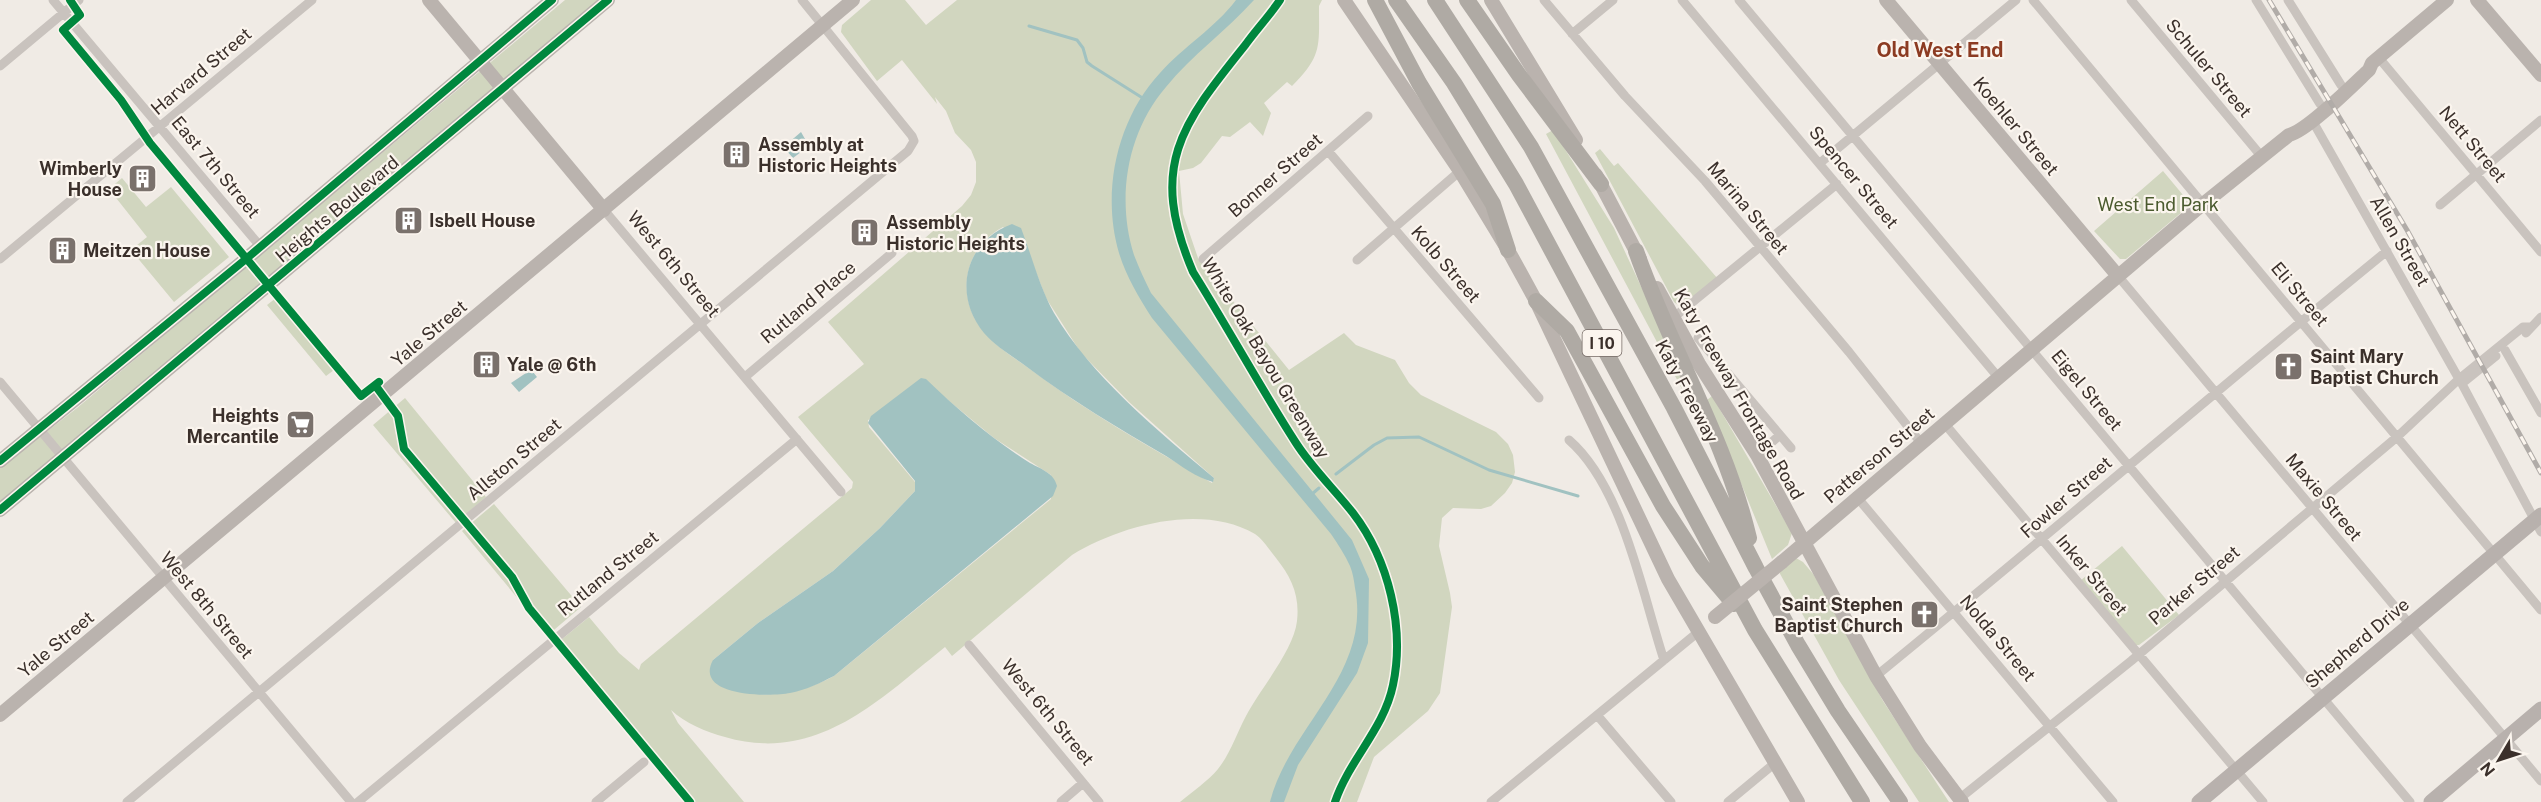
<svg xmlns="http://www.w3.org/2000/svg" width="2541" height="802" font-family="'Public Sans',sans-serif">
  <rect width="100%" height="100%" fill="#f0ebe5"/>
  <path fill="#d1d6bf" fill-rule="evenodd" d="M565 0H603L0 502V468L77 408Z
    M871 0H905L926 25 957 0H1322L1319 6C1319 47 1322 56 1292 86L1287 82 1264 103 1271 113 1263 136 1250 122 1230 137 1222 136 1201 163 1193 168 1179 171 1183 214 1198 258 1289 370 1344 333 1356 345 1395 360 1409 383 1421 395 1496 432 1508 444 1513 455 1515 472 1512 483 1505 493 1491 506 1481 509 1453 508 1442 518 1439 546 1450 593 1452 607 1440 693 1428 711 1374 757 1357 802H1180C1193 791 1208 781 1218 769 1230 754 1237 733 1246 716 1260 689 1294 650 1297 621 1300 595 1291 577 1276 558 1270 551 1263 539 1255 534 1202 503 1121 525 1072 555L952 656 945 647C879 700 817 764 725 737 706 732 685 723 671 710L678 723 744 802H686L556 644 589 617 619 653 639 670 641 664 852 488 853 482 798 417 864 364 828 322 962 206 971 195 976 182V162L971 150 955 133 946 111 935 97 937 104 902 60 877 81 841 32 842 25ZM1003 227 1027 249 1046 298 1081 353 1129 402 1214 478 1212 483C1150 447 1087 412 1030 369 1015 358 996 347 984 332 955 297 963 249 1003 227ZM943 396 994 438 1051 475V499L834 676C796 696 757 701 717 684L713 660 758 623 833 571 880 528 915 491V482L869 427 868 420Z
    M1553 130 1614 228 1687 386 1682 389 1546 134Z
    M1600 149 1614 166 1618 163 1718 279 1684 305 1679 306 1674 302 1595 153Z
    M2163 171 2188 201V207L2126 259H2120L2094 231Z
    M122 178 146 207 171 187 229 257 174 302 131 250 147 237 109 189Z
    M276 298 334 370 326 376 267 305Z
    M1712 396 1792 533 1788 545 1772 559 1707 400Z
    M405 398 486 497 456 523 373 425Z
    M494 504 581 607 548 635 462 531Z
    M2122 546 2179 615 2139 645H2136L2080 581Z
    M1796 558 1803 562 1814 575 1883 701 1949 802H1919L1839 680 1779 572Z"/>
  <path fill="#a1c2c1" d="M1236 0H1254C1226 31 1192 55 1166 87 1127 132 1116 199 1134 255 1139 268 1145 281 1151 293L1352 540 1369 579 1368 643 1357 673 1298 765 1284 802H1270C1289 726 1372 674 1355 588 1354 581 1353 573 1350 566 1345 555 1338 544 1331 534L1152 318C1139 298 1126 276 1119 253 1101 192 1117 119 1160 73 1183 47 1215 28 1236 0Z
    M801 132 809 146 793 158 785 149 789 146 787 144Z
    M1012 224 1021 228C1032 256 1039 286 1054 313 1091 376 1158 431 1214 478L1213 482C1197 478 1180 465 1166 456 1118 428 1071 400 1027 367 1012 356 995 346 984 333 952 294 965 241 1012 224Z
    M529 367 537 377 519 392 511 383 526 373 525 371Z
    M921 378 926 379C958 410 992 439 1030 463 1041 469 1054 473 1057 486L1053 496 834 676C820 683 806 690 790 693 770 697 693 697 713 660L758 623 833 571 880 528 915 491V481L868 423 871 416Z"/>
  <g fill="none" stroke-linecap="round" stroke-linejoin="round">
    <path stroke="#a1c2c1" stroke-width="3" d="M1029 26 1077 40 1083 48 1087 62 1092 66 1141 97
      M1336 474 1374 445 1387 438 1419 437 1489 470 1578 496
      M1312 494 1319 488"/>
    <path stroke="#c9c3be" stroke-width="9" d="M53 0 260 246
      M1544 0 1625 96 1705 181 1849 352 1921 443
      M1682 0 1998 377
      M1739 0 2410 802
      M2033 0 2541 610
      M2131 0 2262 157
      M2256 0 2320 104
      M2288 0 2341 85
      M1572 34 1613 0
      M2379 58 2541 252
      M0 66 79 0
      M2312 120 2459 379
      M1328 151 1539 398
      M1820 163 2016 0
      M2440 205 2541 120
      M604 210 841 492
      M0 259 312 0
      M1203 259 1368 116
      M1357 260 1460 171
      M2118 276 2541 781
      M1673 318 1837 184
      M2526 333 2541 317
      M1698 338 1791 448
      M2505 350 2541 413
      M745 377 892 253
      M2465 381 2496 356
      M0 382 351 802
      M2462 384 2541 532
      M1944 423 2263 802
      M1569 440C1623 487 1642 593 1664 660
      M1757 455 1780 435
      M1856 496 2113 802
      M969 645 1099 802
      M1876 676C2048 536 2215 391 2387 251
      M1597 715 1671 802
      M1959 799 2131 661 2397 437 2459 379 2523 327H2529
      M127 802 908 151 914 141 912 136 802 0
      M358 802 797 439
      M596 802 644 762
      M1061 802 1083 783
      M1491 802 1697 633
      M1728 802 1775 763"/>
    <path stroke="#bab3ae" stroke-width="14" d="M429 0 604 210
      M1344 0 1460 171 1508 250 1536 301 1668 579 1798 802
      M1491 0 1576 140
      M1886 0 2118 276
      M2477 0 2541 75
      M1596 175 1640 259
      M1657 288 1699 364 1757 455 1876 676 1920 746 1962 802
      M0 461 246 259 552 0
      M0 510 608 0
      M1782 562 2197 209 2289 135C2307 131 2353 85 2369 70L2372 63 2447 0
      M0 715 853 0"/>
    <path stroke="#b8b1ad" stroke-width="15" d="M2199 802 2541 515
      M2431 802 2541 709"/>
    <path stroke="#afaaa4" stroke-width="16" d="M1375 0 1419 83 1493 204 1508 250
      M1396 0 1454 83 1516 184 1755 630 1862 802
      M1435 0 1531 147 1674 408 1756 568 1798 645 1838 711 1900 802
      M1467 0 1519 75 1601 184
      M1636 251C1670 348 1725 438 1749 538
      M1536 301 1567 331 1663 506 1702 566 1734 604"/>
    <defs>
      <path id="rail" d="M2269 0 2407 230 2541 473"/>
    </defs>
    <use href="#rail" stroke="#b1aca8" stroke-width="5"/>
    <use href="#rail" stroke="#fbf5ee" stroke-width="3" stroke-dasharray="9" stroke-linecap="butt"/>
    <path stroke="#bab3ae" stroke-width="14" d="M1715 617 1782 562"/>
    <defs>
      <path id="cycleway" d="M70 0 80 15 63 30 121 100 150 143 361 396 379 382
        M1280 0C1270 15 1257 29 1246 44 1181 125 1148 166 1193 272 1228 328 1260 387 1296 443 1312 468 1334 489 1353 513 1389 560 1405 628 1393 685 1384 729 1349 760 1335 802
        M375 385 398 416 404 449 512 577 529 608 690 802
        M0 461 246 259 552 0
        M0 510 608 0"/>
    </defs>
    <use href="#cycleway" stroke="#fbf5ee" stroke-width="11"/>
    <use href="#cycleway" stroke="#00873e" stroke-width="8"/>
  </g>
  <defs>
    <symbol id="building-square" viewBox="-11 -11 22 22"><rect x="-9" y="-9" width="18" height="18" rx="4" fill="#7a716c" stroke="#fbf5ee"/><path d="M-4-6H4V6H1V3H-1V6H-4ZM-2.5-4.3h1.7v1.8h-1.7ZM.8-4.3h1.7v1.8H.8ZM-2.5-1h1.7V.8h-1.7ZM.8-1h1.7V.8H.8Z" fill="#fff"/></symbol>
    <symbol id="church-square" viewBox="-11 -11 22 22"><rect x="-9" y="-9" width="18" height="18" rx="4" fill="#7a716c" stroke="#fbf5ee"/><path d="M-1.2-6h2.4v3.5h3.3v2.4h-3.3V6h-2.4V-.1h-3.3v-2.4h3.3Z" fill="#fff"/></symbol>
    <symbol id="supermarket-square" viewBox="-11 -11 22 22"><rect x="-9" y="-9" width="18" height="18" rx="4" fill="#7a716c" stroke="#fbf5ee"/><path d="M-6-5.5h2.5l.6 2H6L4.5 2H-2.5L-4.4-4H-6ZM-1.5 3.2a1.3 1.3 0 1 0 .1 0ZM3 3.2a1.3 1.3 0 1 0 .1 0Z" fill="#fff"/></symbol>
  </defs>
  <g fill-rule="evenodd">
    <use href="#building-square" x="720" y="138" width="33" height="33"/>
    <use href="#building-square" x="126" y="162" width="33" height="33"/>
    <use href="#building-square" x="392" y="204" width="33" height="33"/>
    <use href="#building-square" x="848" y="216" width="33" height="33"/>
    <use href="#building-square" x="46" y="234" width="33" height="33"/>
    <use href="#building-square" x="470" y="348" width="33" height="33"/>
    <use href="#church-square" x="2272" y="350" width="33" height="33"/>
    <use href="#supermarket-square" x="284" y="408" width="33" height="33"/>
    <use href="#church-square" x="1908" y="598" width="33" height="33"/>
  </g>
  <g text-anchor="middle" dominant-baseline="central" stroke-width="4.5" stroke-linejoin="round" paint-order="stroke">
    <rect fill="#fbf5ee" stroke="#756b66" stroke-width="1.5" x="1582.5" y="330" width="39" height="26" rx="4.5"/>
    <g font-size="16" font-weight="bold" fill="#3b302b">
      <text x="1602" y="343">I 10</text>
    </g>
    <g font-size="18" fill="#3b302b" stroke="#fbf5ee">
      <text transform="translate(2209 68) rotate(50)">Schuler Street</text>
      <text transform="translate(201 71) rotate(-40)">Harvard Street</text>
      <text transform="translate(2016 126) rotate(50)">Koehler Street</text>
      <text transform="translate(2473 144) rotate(50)">Nett Street</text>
      <text transform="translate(216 167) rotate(50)">East 7th Street</text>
      <text transform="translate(1275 175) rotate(-41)">Bonner Street</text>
      <text transform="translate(1854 177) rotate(50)">Spencer Street</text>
      <text transform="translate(1748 208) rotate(50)">Marina Street</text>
      <text transform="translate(337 209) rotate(-40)">Heights Boulevard</text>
      <text transform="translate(2400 241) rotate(60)">Allen Street</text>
      <text transform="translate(674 264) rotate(50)">West 6th Street</text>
      <text transform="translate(1446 264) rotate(49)">Kolb Street</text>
      <text transform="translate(2300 294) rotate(50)">Eli Street</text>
      <text transform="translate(808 302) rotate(-40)">Rutland Place</text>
      <text transform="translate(429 333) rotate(-40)">Yale Street</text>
      <text transform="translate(1266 358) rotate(59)">White Oak Bayou Greenway</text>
      <text transform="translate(2087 390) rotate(50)">Eigel Street</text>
      <text transform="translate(1687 391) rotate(62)">Katy Freeway</text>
      <text transform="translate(1739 394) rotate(60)">Katy Freeway Frontage Road</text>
      <text transform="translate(1879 455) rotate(-40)">Patterson Street</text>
      <text transform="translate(514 459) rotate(-40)">Allston Street</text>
      <text transform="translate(2066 497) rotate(-41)">Fowler Street</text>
      <text transform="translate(2324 497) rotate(50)">Maxie Street</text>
      <text transform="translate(608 573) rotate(-39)">Rutland Street</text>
      <text transform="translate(2092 575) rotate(50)">Inker Street</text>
      <text transform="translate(2194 585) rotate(-40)">Parker Street</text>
      <text transform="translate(207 605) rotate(50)">West 8th Street</text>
      <text transform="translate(1998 638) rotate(50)">Nolda Street</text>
      <text transform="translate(2357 643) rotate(-40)">Shepherd Drive</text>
      <text transform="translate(56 644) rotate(-40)">Yale Street</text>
      <text transform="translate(1048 712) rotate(50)">West 6th Street</text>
    </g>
    <g font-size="18" font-weight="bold" fill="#3b302b" stroke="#fbf5ee" text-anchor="start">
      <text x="758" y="144">Assembly at<tspan x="758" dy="21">Historic Heights</tspan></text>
      <text x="122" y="168" text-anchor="end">Wimberly<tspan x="122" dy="21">House</tspan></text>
      <text x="429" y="220">Isbell House</text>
      <text x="886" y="222">Assembly<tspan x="886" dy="21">Historic Heights</tspan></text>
      <text x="83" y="250">Meitzen House</text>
      <text x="2310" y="356">Saint Mary<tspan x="2310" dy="21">Baptist Church</tspan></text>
      <text x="507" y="364">Yale @ 6th</text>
      <text x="279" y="415" text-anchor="end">Heights<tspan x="279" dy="21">Mercantile</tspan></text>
      <text x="1903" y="604" text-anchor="end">Saint Stephen<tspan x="1903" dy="21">Baptist Church</tspan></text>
    </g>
    <g font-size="18" fill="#4a5a2e" stroke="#fbf5ee">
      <text x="2158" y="204">West End Park</text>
    </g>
    <g font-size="20" font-weight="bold" fill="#8c3b22" stroke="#fbf5ee">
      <text x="1940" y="50">Old West End</text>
    </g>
  </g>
  <g transform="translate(2499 760) rotate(231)" stroke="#fbf5ee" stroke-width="4.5" paint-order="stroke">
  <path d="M0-4.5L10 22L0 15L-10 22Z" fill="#3b302b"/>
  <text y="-9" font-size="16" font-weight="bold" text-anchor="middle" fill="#3b302b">N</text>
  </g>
</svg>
